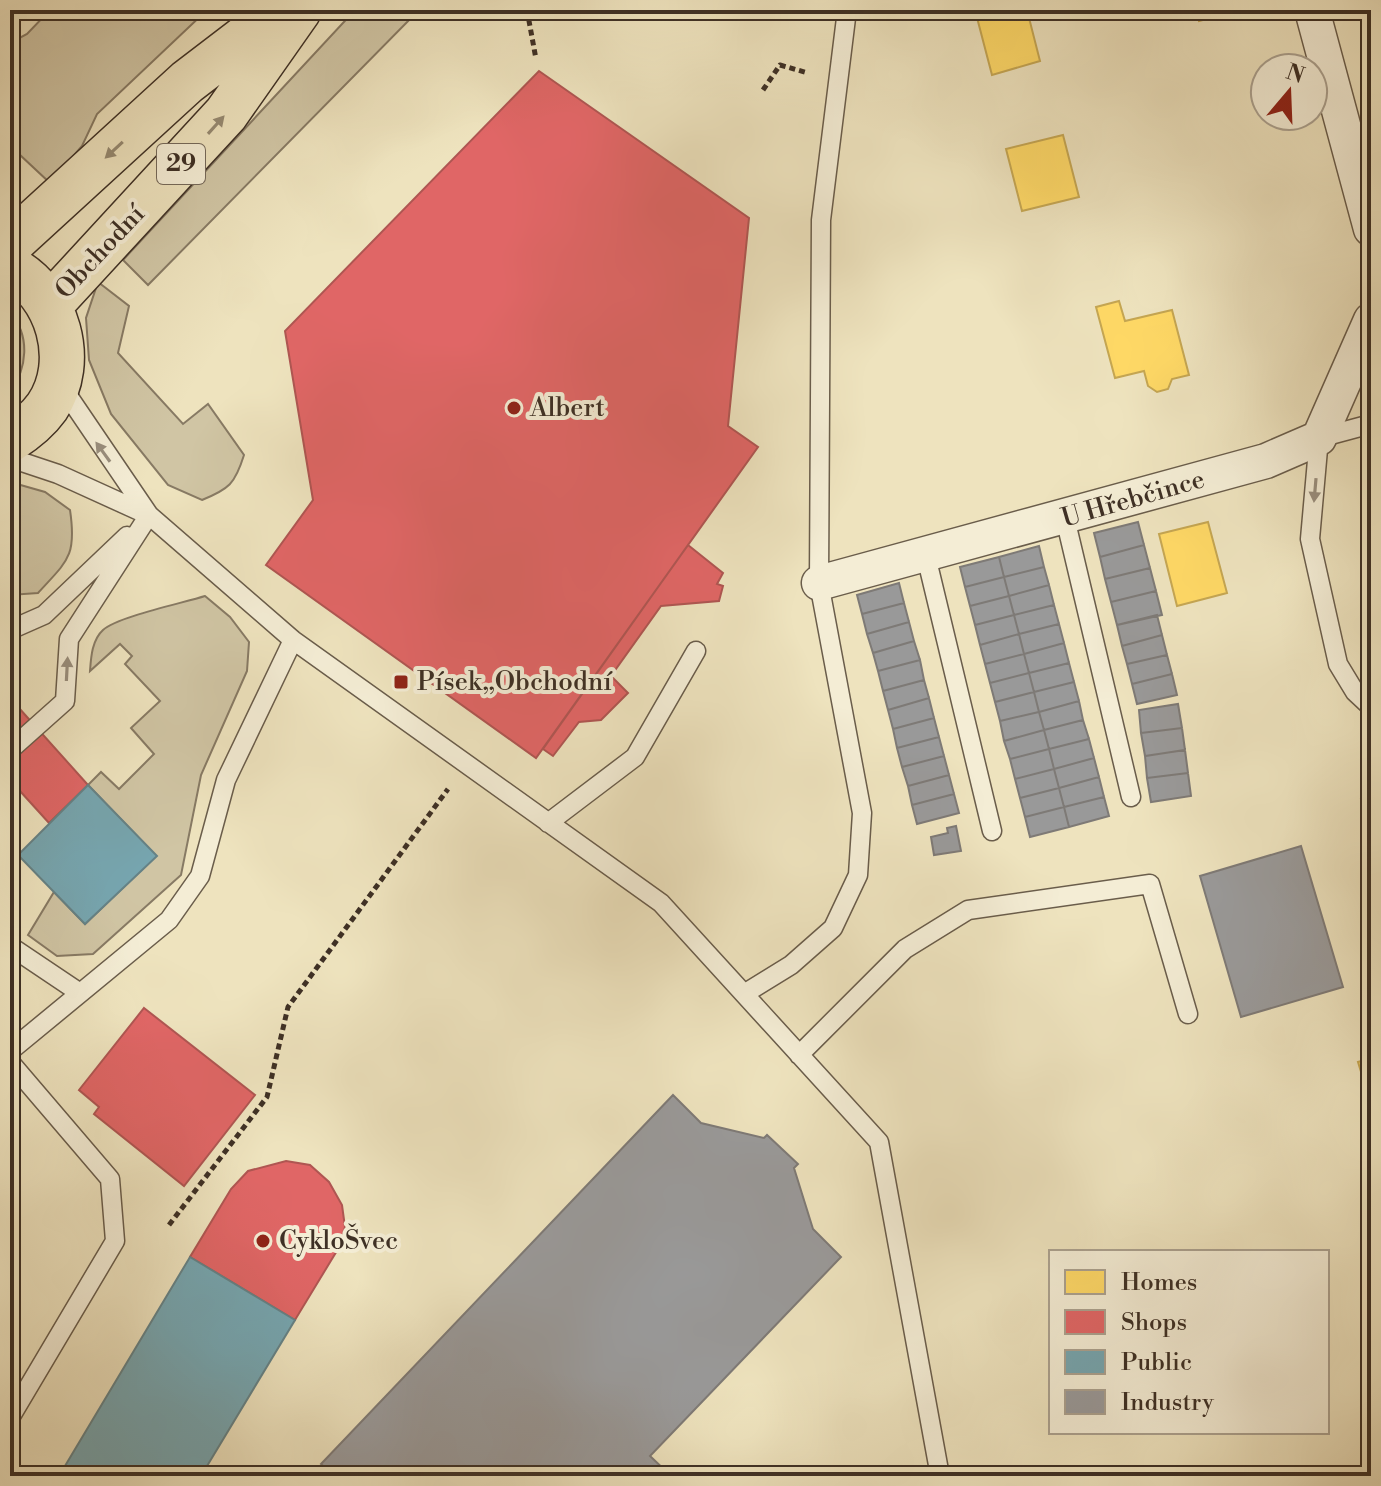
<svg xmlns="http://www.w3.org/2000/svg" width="1381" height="1486" font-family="'Libre Bodoni',serif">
  <rect width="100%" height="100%" fill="#eee3be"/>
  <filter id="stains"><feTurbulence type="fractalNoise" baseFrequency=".0025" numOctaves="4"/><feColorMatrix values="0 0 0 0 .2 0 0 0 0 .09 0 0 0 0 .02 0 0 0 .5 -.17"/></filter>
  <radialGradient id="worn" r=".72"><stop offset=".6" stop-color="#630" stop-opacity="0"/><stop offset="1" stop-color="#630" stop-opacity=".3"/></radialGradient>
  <path fill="#d0c5a4" stroke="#877a64" stroke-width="2" d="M50 10H207L97 114 82 146 50 183 20 155 10 165V43L27 34Z
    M355 10H419L148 285 123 260Z
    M98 282 129 306 118 353 183 424 208 404 244 455C235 484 229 489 202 500L168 485 111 414 89 360 86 318Z
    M10 312C31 337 27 368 10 393Z
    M10 482 45 492 70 510C77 557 67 561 38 593L10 595Z
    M205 596 230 617 249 642 247 671 201 775 181 875 93 954 57 956 28 935 54 892 85 924 156 856 88 785 101 772 119 789 154 754 131 728 160 701 125 664 132 656 120 644 90 671C91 657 92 640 103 630 117 617 183 603 205 596Z"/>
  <path fill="#ffd966" stroke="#c5a652" stroke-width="2" d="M975 10H1027L1040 61 992 75Z
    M1196 10H1241L1199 21Z
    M1063 135 1079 197 1022 211 1006 149Z
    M1119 301 1125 321 1172 310 1189 375 1172 379 1168 389 1157 392 1148 386 1144 371 1115 378 1096 307Z
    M1208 522 1227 593 1177 606 1159 534Z
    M1371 796V835L1361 799Z
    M1371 1058V1097L1369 1098 1358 1062Z"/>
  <path fill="#e06666" stroke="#af5652" stroke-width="2" d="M539 71 749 218 728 426 758 447 536 758 266 565 313 500 285 331Z
    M688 545 723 573 717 584 723 586 719 601 661 606 611 676 628 693 601 720 579 722 553 756 543 749Z
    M10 698 88 785 49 823 10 780Z
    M144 1008 255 1095 184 1186 94 1114 99 1107 79 1090Z
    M286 1161 310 1165 329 1182 342 1205 345 1227 338 1249 295 1320 190 1257 231 1189 248 1171Z"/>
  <path fill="#76a5af" stroke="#658286" stroke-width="2" d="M88 785 157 856 85 924 18 855Z
    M190 1257 295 1320 201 1476H59Z"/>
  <path fill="#999" stroke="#7e7a76" stroke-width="2" d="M1138 522 1144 545 1100 557 1094 533Z
    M1144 545 1150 568 1105 579 1100 557Z
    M1039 546 1044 567 1004 577 999 557Z
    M999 557 1004 577 965 587 960 567Z
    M1044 567 1049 585 1009 596 1004 577Z
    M1150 568 1156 591 1111 602 1105 579Z
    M1004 577 1009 596 970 606 965 587Z
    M899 583 904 603 862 614 857 595Z
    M1049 585 1054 605 1014 615 1009 596Z
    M1156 591 1162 615 1117 625 1111 602Z
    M1009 596 1014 615 975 625 970 606Z
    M904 603 909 622 867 634 862 614Z
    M1054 605 1059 624 1019 634 1014 615Z
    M1014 615 1019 634 980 645 975 625Z
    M1157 615 1162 635 1122 646 1117 625Z
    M909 622 914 641 873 653 867 634Z
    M1059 624 1064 643 1024 654 1019 634Z
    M1019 634 1024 654 985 664 980 645Z
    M1162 635 1167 655 1127 664 1122 646Z
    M914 641 920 660 878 671 873 653Z
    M1064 643 1069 663 1029 673 1024 654Z
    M1024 654 1029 673 990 683 985 664Z
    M1167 655 1172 674 1132 684 1127 664Z
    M920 660 924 680 883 691 878 671Z
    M1069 663 1074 682 1034 692 1029 673Z
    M1029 673 1034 692 995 702 990 683Z
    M1172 674 1177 695 1137 704 1132 684Z
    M924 680 929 698 888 710 883 691Z
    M1074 682 1079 701 1039 712 1034 692Z
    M1034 692 1039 712 1000 721 995 702Z
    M929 698 934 718 893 729 888 710Z
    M1079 701 1083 720 1044 730 1039 712Z
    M1178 704 1182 728 1141 733 1139 710Z
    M1039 712 1044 730 1004 741 1000 721Z
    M934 718 939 737 897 748 893 729Z
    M1083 720 1089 739 1049 749 1044 730Z
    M1182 728 1185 750 1145 756 1141 733Z
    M1044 730 1049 749 1010 759 1004 741Z
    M939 737 944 756 902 767 897 748Z
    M1089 739 1094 758 1054 769 1049 749Z
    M1049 749 1054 769 1015 779 1010 759Z
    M1185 750 1188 773 1147 778 1145 756Z
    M944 756 949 775 908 786 902 767Z
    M1094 758 1099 777 1059 788 1054 769Z
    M1054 769 1059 788 1020 798 1015 779Z
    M1188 773 1191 796 1151 802 1147 778Z
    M949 775 954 794 912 805 908 786Z
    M1099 777 1104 797 1064 807 1059 788Z
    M1059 788 1064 807 1025 817 1020 798Z
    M954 794 959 813 917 824 912 805Z
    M1104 797 1109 816 1069 827 1064 807Z
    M1064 807 1069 827 1030 837 1025 817Z
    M956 826 961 851 934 855 931 837 948 833 947 828Z
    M1301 846 1343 987 1241 1017 1200 876Z
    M673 1095 701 1123 764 1138 767 1135 798 1164 794 1168 813 1229 841 1257 650 1456 671 1476H334L321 1464Z"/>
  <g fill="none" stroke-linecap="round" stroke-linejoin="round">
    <defs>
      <path id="service" d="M60 384 149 515 293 640 661 903 879 1142 940 1476
        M1371 424 1319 438 1310 539 1338 664 1355 692 1371 707
        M10 458 58 474 146 514
        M1065 518 1131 797
        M926 556 992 831
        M10 630 44 615 127 536
        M10 750 65 701 69 639 149 515
        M548 823 635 757 696 651
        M10 946 80 993
        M744 994 791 965 833 928 858 875 862 813 819 583 821 220 847 10
        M10 1051 169 920 200 876 226 780 293 640
        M799 1055 905 949 968 910 1150 884 1188 1014
        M10 1062 110 1179 115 1241 10 1418"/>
      <path id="minor" d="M1312 10 1371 229
        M819 583 1266 461 1319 438 1371 320"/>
      <path id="primary" d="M10 244 187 82 281 10
        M10 268C58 292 78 362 47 407 37 421 24 431 10 440
        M49 306 226 114 299 10"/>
    </defs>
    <use href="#service" stroke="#6a5d4b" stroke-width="21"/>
    <use href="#minor" stroke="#6a5d4b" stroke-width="37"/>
    <use href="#primary" stroke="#3e3025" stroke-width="47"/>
    <path stroke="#3e3025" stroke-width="5" stroke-dasharray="6 4" stroke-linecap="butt" d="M527 10 536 59
      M763 90 780 65 808 73
      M169 1225 267 1097 288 1007 448 789"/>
    <use href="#service" stroke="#f4edd5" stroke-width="18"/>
    <use href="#minor" stroke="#f4edd5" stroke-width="34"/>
    <use href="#primary" stroke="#eee3be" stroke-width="44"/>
  </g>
  <defs><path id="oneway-solid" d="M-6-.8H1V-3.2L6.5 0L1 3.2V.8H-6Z" transform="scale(2)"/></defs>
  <g fill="#968a72">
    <use href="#oneway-solid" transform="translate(216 125) rotate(-48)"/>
    <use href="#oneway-solid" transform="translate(114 150) rotate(137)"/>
  </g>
  <g fill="#998e7d">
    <use href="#oneway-solid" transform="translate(103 452) rotate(-126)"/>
    <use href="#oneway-solid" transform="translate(1315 490) rotate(95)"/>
    <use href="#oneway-solid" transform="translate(67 669) rotate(-87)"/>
  </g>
  <g fill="#8f2418" stroke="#f4edd5" stroke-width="3">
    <circle cx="514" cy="408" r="8"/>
    <rect x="393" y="674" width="16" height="16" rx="4"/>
    <circle cx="263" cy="1241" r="8"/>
  </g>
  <g text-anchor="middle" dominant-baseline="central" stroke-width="8" stroke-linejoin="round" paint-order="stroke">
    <rect fill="#f4edd5" stroke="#75695a" stroke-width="2" x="157" y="144" width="48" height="40" rx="6"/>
    <g font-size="24" font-weight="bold" fill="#3e3025">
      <text x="181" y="164">29</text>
    </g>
    <g font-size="26" fill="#3e3025" stroke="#f4edd5">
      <text transform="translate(100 252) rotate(-47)">Obchodní</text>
      <text transform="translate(1133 499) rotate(-16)">U Hřebčince</text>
    </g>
    <g font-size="26" fill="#3e3025" stroke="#f4edd5" text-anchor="start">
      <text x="530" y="408">Albert</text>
      <text x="417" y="682">Písek,,Obchodní</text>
      <text x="279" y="1241">CykloŠvec</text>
    </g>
  </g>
  <rect width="1381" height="1486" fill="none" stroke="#eee3be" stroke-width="40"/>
  <rect x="12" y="12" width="1357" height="1462" fill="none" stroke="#3e3025" stroke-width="4"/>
  <rect x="20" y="20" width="1341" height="1446" fill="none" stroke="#3e3025" stroke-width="2"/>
  <rect x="1049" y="1250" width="280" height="184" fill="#f4edd5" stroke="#aba18f" stroke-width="2"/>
  <rect x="1065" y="1270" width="40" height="24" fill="#ffd966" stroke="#aba18f" stroke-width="2"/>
  <text x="1121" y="1290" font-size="24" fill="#3e3025">Homes</text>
  <rect x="1065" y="1310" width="40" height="24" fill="#e06666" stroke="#aba18f" stroke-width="2"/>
  <text x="1121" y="1330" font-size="24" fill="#3e3025">Shops</text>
  <rect x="1065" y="1350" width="40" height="24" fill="#76a5af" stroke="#aba18f" stroke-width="2"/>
  <text x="1121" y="1370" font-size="24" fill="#3e3025">Public</text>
  <rect x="1065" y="1390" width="40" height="24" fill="#999999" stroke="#aba18f" stroke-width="2"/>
  <text x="1121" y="1410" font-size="24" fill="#3e3025">Industry</text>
  <g transform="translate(1289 92) rotate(19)"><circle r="38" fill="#f4edd5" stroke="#aba18f" stroke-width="2"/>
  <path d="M0-6L14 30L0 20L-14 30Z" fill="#8f2418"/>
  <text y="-12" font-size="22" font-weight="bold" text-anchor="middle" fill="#3e3025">N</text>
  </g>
  <rect width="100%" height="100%" filter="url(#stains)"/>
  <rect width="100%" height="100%" fill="url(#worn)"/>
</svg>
